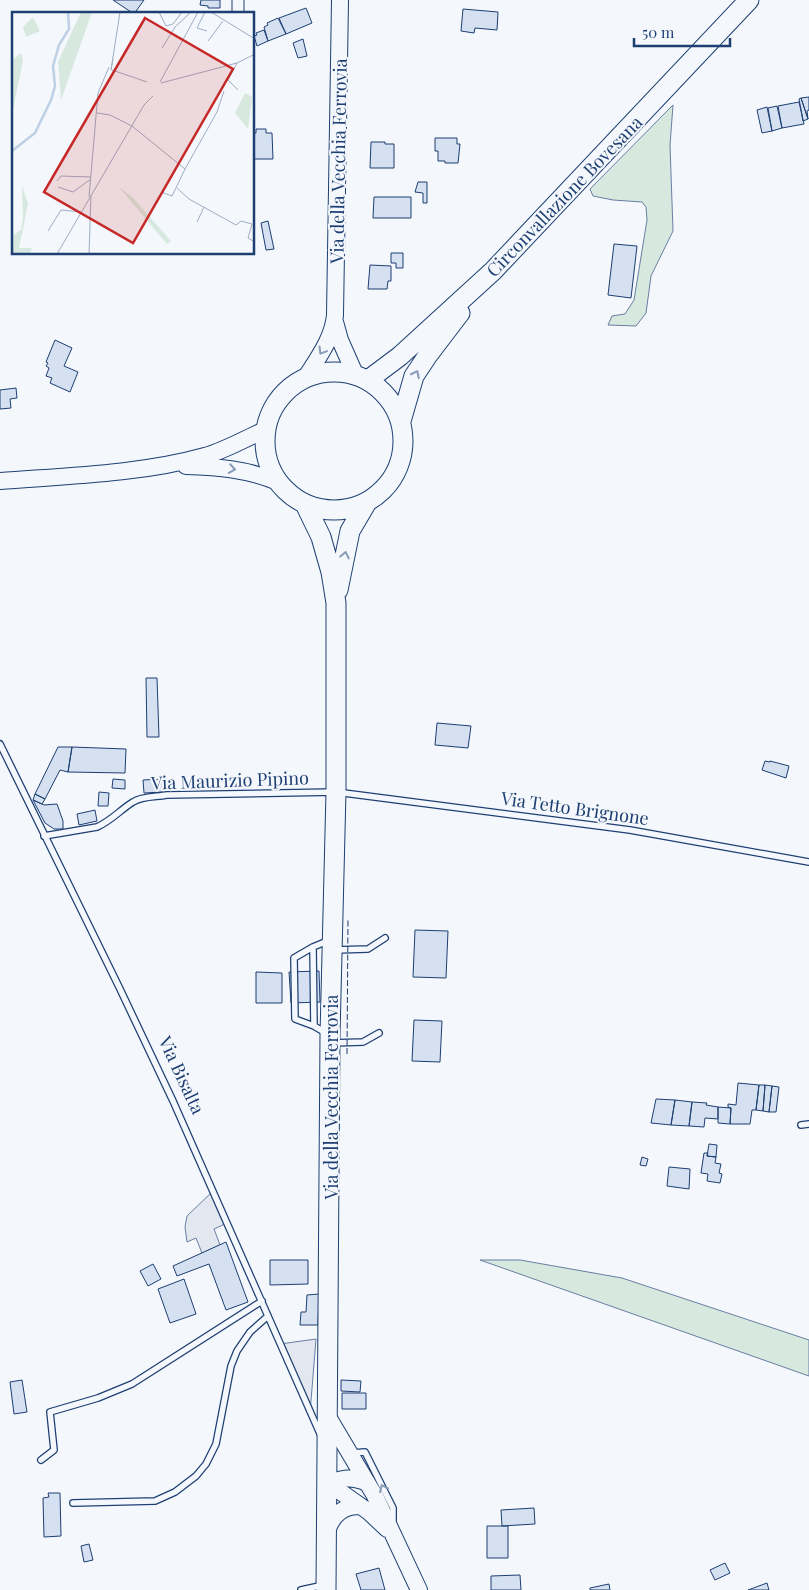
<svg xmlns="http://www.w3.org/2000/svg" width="809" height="1590" font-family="'Playfair Display',serif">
  <rect width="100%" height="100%" fill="#f4f7fb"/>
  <path fill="#d7e8df" stroke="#687fa3" d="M673 105 670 145 673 231 651 276 646 313 636 326 608 325 612 316 625 314 634 300 647 220 646 207 642 202 613 200 593 196 590 189Z
    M480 1260H520L622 1278 809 1340V1376Z"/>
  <path fill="#e3e8f0" stroke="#687fa3" d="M213 1191 227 1223 214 1229 220 1245 202 1253 196 1238 187 1242 185 1227 187 1216Z
    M316 1339 310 1413 280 1344Z"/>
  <path fill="#d5e0f0" stroke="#1d3f73" d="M113 0H144L134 14Z
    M201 0H220V8H208V6L200 5Z
    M306 8 312 23 286 34 279 18Z
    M463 9 498 12 497 30 475 28 474 33 461 31Z
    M278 18 286 34 268 41 264 27 268 25 267 23Z
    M264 30 268 41 257 46 254 36 257 35 256 33Z
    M303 39 307 56 298 58 293 43Z
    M809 97V110L807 111 808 119 801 98Z
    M801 98 808 119 803 121 799 99Z
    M799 102 804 124 782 128 778 106Z
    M777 106 782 128 772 131 768 108Z
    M767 107 772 131 762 133 757 110Z
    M256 129H266V133H272L273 159H254V133H256Z
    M435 138H457V144H460L458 163H445V161H438V151H435Z
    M371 142H385V144H394V168H370Z
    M418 182H427V203H423V193L415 192Z
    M374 197H411V218H373Z
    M268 221 274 249 266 250 261 223Z
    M614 244 637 246 631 298 608 295Z
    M391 253H403V268H396V263H391Z
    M370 265 391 266V281H388L387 289H368Z
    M55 340 72 348 64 366 78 372 70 392 50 383 52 378 46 376 49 368 46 366 48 363 46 362Z
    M16 388 17 398 10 399 11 408 0 409V390Z
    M146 678H157L159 737H147Z
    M437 723 471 726 468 748 435 745Z
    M58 747H72L68 772 60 770 45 799 35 794Z
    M72 747 126 749 125 773 68 772Z
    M765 761 770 762V761L789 766 786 778 762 770Z
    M113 779 125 780V789L112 788Z
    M162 779 163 792 144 793 143 780Z
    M99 792 109 793 108 806H98Z
    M35 794 45 799 42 804 33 800Z
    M33 800 44 805 57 804 63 821V829H54L45 823Z
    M95 810 97 821 79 825 77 814Z
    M415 930 448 931 446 978 413 977Z
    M319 971 320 1002 291 1003 289 972Z
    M256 972 282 973V1003H256Z
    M414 1020 442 1021 440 1062 412 1061Z
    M738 1083 759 1085 756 1110H752L750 1124H730L731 1108 728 1107V1104L736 1105Z
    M759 1085H765L763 1111 756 1110Z
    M765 1085 772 1086 769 1112 763 1111Z
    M772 1086 779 1087 776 1112H769Z
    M656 1099 675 1100 671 1125 651 1123Z
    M675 1100 692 1102 689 1126 671 1125Z
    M692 1102 707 1103 706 1105 718 1107V1119L705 1118 704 1127 689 1126Z
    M718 1107 731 1108 730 1124 718 1123Z
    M709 1144 717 1145 716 1157 707 1156Z
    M704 1153H708L707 1156 716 1157 715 1163 721 1164 719 1173 722 1174 720 1183 707 1181 708 1174 701 1173Z
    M642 1157 648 1159 646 1166 640 1165Z
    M669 1167 690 1169 689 1189 667 1186Z
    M226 1242 248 1302 226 1310 209 1264 177 1276 173 1266Z
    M270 1260H308V1284L270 1285Z
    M153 1264 161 1279 148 1286 140 1271Z
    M184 1279 196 1314 170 1323 158 1289Z
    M319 1294 318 1325H300L301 1312H306L307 1295Z
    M22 1380 27 1412 14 1414 10 1382Z
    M341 1380 361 1381 360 1392 341 1391Z
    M342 1393H366V1409H342Z
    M48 1493H60L61 1536 44 1537 43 1498 49 1497Z
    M534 1508 535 1524 502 1526 501 1510Z
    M487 1526H508V1558H487Z
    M89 1544 93 1560 84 1562 81 1546Z
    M725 1563 730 1573 715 1580 710 1570Z
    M379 1568 385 1590H361L356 1574Z
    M520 1575 521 1590H491V1576Z
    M767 1583 769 1590H748Z
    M609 1584 610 1590H590V1588Z"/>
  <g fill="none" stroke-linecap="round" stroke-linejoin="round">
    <defs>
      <path id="lane" d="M0 744 120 989 173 1101 321 1436
        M44 836 97 827C111 821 120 810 133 802 142 796 156 797 167 795L336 792 630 830 809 862
        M313 947 294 958 295 1019 314 1026
        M334 950 368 949 385 938
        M326 1033 314 1026 313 947 330 940
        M332 1043 363 1042 379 1033
        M801 1125 809 1124
        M352 1453 365 1452 393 1508V1520
        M41 1460 54 1450 50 1412 98 1398 132 1384 262 1301
        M73 1503 155 1501 175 1492 196 1476 206 1464 216 1444 231 1366 237 1351 250 1332 268 1316
        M301 1590 324 1585"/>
      <path id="street" d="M238 0V14"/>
      <path id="secondary" d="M335 322 340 340 355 374
        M306 377C318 358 333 338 335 315L340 0
        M186 466C218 467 247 469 278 482
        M0 481C66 476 141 474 205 456 226 450 246 438 265 430
        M327 1415 375 1496 419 1590
        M328 1483 369 1512 387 1529
        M328 1483C343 1478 352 1476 367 1483
        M327 1531C333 1514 343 1506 360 1506"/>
      <path id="primary" d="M265 441a69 69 0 1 1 138 0a69 69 0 1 1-138 0Z
        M368 380 400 356 493 271 749 0
        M401 421 414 376 428 355 460 313
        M305 504 321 537 331 572 336 603V792L330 1035 326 1590
        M338 590 350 531 367 502"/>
    </defs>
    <use href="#lane" stroke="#1d3f73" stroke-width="8"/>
    <use href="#street" stroke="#1d3f73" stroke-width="13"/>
    <use href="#secondary" stroke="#1d3f73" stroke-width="18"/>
    <use href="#primary" stroke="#1d3f73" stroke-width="21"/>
    <use href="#lane" stroke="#f4f7fb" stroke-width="5.5"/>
    <use href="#street" stroke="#f4f7fb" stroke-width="11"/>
    <use href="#secondary" stroke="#f4f7fb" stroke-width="16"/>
    <use href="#primary" stroke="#f4f7fb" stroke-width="19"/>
    <path stroke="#1d3f73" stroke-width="1" stroke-dasharray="6 2.5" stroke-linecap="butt" d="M347 1054 348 918"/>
  </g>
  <defs><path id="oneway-chevron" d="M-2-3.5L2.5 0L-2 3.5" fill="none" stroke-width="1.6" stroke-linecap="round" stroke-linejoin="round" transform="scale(1.25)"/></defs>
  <g stroke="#889bb7">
    <use href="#oneway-chevron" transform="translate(322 351) rotate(121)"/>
    <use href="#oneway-chevron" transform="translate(416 374) rotate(-63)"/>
    <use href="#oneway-chevron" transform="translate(232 469) rotate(9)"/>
    <use href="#oneway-chevron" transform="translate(345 555) rotate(-78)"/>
    <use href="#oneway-chevron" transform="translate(383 1488) rotate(-116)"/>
  </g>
  <g text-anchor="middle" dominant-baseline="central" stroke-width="4" stroke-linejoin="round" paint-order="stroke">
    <g font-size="18" fill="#1d3f73" stroke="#f4f7fb">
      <text transform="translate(338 161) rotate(-89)">Via della Vecchia Ferrovia</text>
      <text transform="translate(564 196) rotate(-46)">Circonvallazione Bovesana</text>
      <text transform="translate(230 780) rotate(-2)">Via Maurizio Pipino</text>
      <text transform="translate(575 808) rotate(8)">Via Tetto Brignone</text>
      <text transform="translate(182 1075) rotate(65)">Via Bisalta</text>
      <text transform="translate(331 1097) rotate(-90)">Via della Vecchia Ferrovia</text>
    </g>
  </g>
  <g transform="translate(12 12)">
    <rect width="242" height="242" fill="#f4f7fb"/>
    <path d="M69 0H80L49 88 46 50ZM21 5 28 19 14 25 11 15ZM9 41 11 49 0 102V48ZM233 81 240 85 236 117 223 101ZM10 173 16 192 7 236H20L17 242H0V224L9 218 11 205ZM106 174 120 185 159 229 155 232Z" fill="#d7e8df"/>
    <path fill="none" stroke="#bed0e5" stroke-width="2.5" d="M0 139 23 121 39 88 43 74 41 54 47 33 57 17 56 0"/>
    <path fill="none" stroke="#9eadc5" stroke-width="1" d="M147 0 154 14 161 12 170 0M193 0 185 16 195 19M199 0 243 27M196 29 211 9M150 36 163 15 179 0M101 47 99 58 108 0M225 51 216 68 226 78M100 58 135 70M148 70 186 0M149 71 225 51 243 42M85 101 98 103 120 114 173 157 160 184 149 180M173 157 205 100 212 79M45 169 49 164 79 165M46 175 61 180 79 167M165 176 177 187 224 213 229 209 240 212 236 226 243 230M77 185 86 81 97 55M185 210 192 195M36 219 49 198 69 200M45 242 132 93 141 84M77 242 79 184"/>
    <path fill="#c62828" fill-opacity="0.15" stroke="#c62828" stroke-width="2.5" d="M133 6 221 57 121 231 32 180Z"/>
    <rect width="242" height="242" fill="none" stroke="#1d3f73" stroke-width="2.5"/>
  </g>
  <path d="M634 38v8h96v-8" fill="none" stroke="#1d3f73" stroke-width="2.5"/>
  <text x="642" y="38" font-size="15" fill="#1d3f73" stroke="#f4f7fb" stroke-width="4" paint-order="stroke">50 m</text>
</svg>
